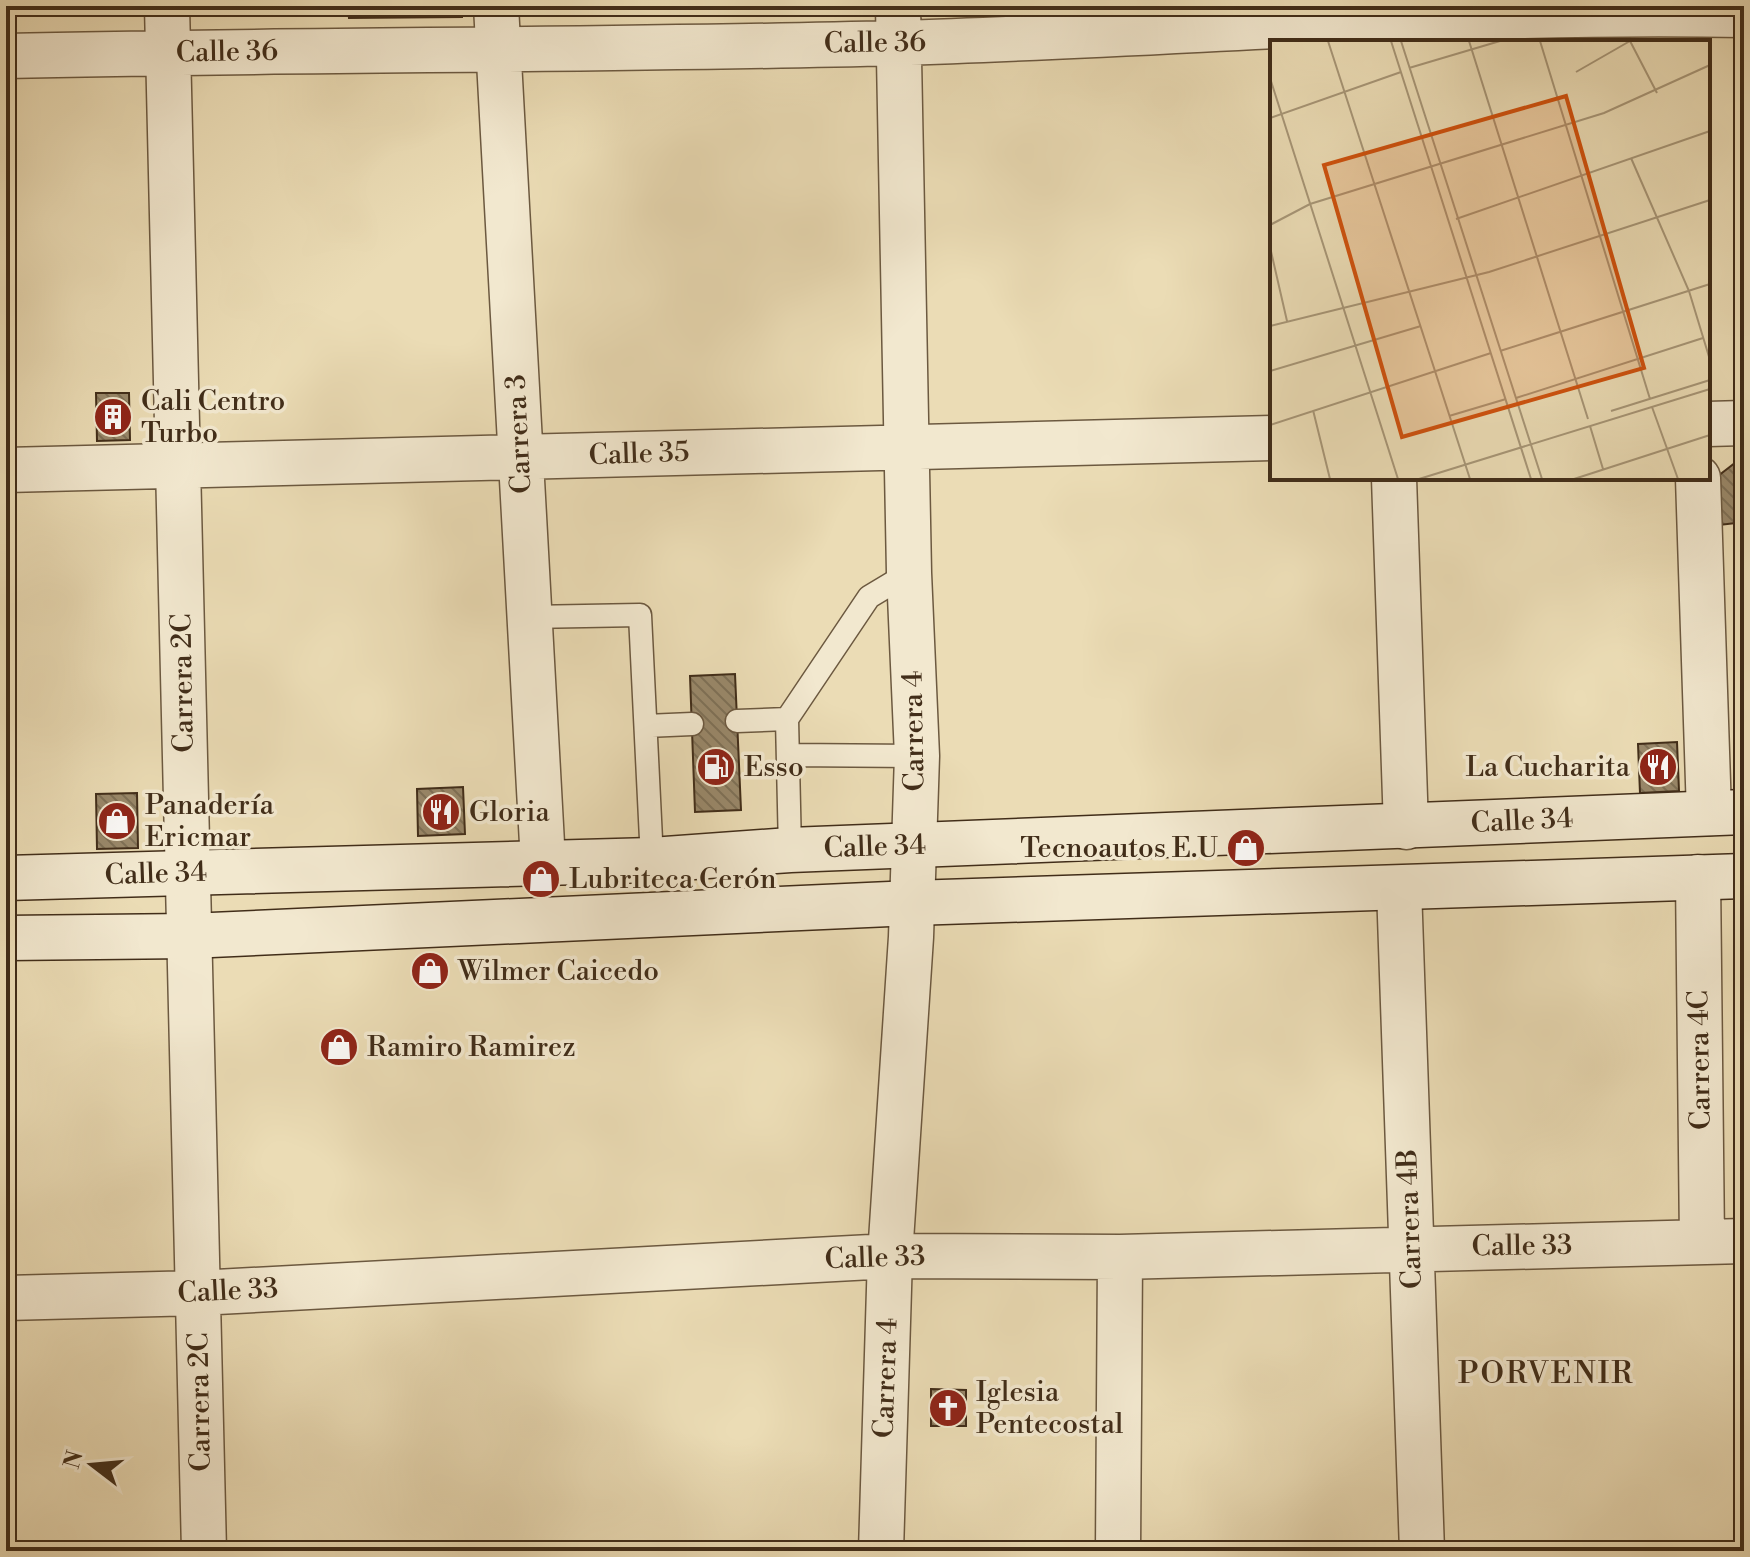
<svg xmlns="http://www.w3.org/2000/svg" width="1750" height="1557" font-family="'Libre Bodoni',serif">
  <defs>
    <pattern id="building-back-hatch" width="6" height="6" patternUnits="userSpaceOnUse" patternTransform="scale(2)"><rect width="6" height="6" fill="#99886a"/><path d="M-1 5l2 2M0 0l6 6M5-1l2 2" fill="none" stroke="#7e7056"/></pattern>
  </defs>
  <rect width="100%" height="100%" fill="#ebdcb5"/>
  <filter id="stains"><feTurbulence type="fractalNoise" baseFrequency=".0025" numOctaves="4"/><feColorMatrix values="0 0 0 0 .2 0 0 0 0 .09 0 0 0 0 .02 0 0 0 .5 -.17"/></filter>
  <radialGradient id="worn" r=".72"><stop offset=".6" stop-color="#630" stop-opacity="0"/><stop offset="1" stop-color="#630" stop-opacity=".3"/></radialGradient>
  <path fill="url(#building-back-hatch)" stroke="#412d19" stroke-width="2" d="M348 6H462V17L349 18Z
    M96 393H129L130 440 97 441Z
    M1740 459H1744V522L1711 526 1709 483Z
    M735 674 741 810 695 812 690 676Z
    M1677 742 1679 791 1640 793 1638 744Z
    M463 787 465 834 418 836 417 789Z
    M137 793 138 848 97 849 96 794Z
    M931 1389 966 1390V1426H931Z"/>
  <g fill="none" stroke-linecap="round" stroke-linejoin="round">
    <defs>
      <path id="service" d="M529 617 640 615 652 860
        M787 719 869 597 909 573
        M737 721 787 719 790 850
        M646 726 692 724
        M788 755 917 756"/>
      <path id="minor" d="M167 6 204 1551
        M496 6 543 862
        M6 56C303 49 600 51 897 43 1179 35 1462 9 1744 15
        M1708 424 1744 423
        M6 470 1272 438
        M1394 478 1406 827
        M1698 478 1709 813
        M1698 877 1702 1242
        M1399 888 1422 1551
        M6 1298 198 1293 890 1256 1120 1257 1744 1241
        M881 1551 890 1256 911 937 917 756 909 573 898 6
        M1118 1551 1120 1257"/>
      <path id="secondary" d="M6 878 652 860 790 850 1744 812
        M6 938 189 936 912 903 1744 876"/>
    </defs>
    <use href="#service" stroke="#6c5940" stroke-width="25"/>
    <use href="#minor" stroke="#6c5940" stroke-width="47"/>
    <use href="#secondary" stroke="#412d19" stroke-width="47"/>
    <use href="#service" stroke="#f2e8cf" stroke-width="22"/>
    <use href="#minor" stroke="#f2e8cf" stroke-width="44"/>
    <use href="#secondary" stroke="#f2e8cf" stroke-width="44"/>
  </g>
  <defs>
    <symbol id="building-disc" viewBox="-11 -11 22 22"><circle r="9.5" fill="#8f2418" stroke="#f2e8cf"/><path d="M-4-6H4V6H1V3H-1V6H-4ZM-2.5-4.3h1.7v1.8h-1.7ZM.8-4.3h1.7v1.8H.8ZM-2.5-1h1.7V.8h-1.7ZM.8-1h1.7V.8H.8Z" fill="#fff"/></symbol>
    <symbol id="fuel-disc" viewBox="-11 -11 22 22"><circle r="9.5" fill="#8f2418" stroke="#f2e8cf"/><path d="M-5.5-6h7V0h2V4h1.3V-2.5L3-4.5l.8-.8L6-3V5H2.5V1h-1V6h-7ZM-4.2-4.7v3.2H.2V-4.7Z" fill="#fff"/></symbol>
    <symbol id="restaurant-disc" viewBox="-11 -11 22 22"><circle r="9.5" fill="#8f2418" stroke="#f2e8cf"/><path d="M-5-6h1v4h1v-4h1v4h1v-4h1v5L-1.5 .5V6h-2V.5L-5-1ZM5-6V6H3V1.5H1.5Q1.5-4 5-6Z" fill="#fff"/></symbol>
    <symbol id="shop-disc" viewBox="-11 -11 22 22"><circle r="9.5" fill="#8f2418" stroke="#f2e8cf"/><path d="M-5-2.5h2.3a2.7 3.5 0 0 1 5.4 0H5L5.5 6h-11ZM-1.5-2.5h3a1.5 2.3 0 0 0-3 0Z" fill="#fff"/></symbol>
    <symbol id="church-disc" viewBox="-11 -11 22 22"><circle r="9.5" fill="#8f2418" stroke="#f2e8cf"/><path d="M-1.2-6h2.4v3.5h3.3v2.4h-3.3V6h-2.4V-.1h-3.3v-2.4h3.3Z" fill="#fff"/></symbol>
  </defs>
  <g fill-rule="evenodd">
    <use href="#building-disc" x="91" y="395" width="44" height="44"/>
    <use href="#fuel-disc" x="694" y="745" width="44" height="44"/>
    <use href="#restaurant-disc" x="1636" y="745" width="44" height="44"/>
    <use href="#restaurant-disc" x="419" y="790" width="44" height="44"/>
    <use href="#shop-disc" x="95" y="799" width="44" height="44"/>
    <use href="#shop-disc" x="1224" y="826" width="44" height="44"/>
    <use href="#shop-disc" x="519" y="857" width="44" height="44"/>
    <use href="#shop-disc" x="408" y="949" width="44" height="44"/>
    <use href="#shop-disc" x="317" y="1025" width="44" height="44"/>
    <use href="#church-disc" x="926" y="1386" width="44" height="44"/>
  </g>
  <g text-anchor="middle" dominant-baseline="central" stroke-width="7" stroke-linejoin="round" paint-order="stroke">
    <g font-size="28" fill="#412d19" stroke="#f2e8cf">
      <text transform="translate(875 43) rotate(-1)">Calle 36</text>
      <text transform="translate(227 52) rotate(-1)">Calle 36</text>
      <text transform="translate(519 434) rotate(-93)">Carrera 3</text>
      <text transform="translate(639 454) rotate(-2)">Calle 35</text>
      <text transform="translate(183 683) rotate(-91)">Carrera 2C</text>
      <text transform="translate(914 731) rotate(-91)">Carrera 4</text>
      <text transform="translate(1522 821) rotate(-3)">Calle 34</text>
      <text transform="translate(875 847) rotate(-2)">Calle 34</text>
      <text transform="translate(156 874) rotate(-2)">Calle 34</text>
      <text transform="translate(1700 1060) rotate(-91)">Carrera 4C</text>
      <text transform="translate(1410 1219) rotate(-92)">Carrera 4B</text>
      <text transform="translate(1522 1246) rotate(-1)">Calle 33</text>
      <text transform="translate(875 1258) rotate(-2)">Calle 33</text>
      <text transform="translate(228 1291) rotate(-3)">Calle 33</text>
      <text transform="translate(886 1378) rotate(-88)">Carrera 4</text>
      <text transform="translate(200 1402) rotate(-91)">Carrera 2C</text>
    </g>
    <g font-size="28" fill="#412d19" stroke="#f2e8cf" text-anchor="start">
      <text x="141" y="401">Cali Centro<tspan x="141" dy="32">Turbo</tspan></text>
      <text x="744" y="767">Esso</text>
      <text x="1630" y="767" text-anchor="end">La Cucharita</text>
      <text x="145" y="805">Panadería<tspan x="145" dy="32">Ericmar</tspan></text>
      <text x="469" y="812">Gloria</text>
      <text x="1218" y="848" text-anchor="end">Tecnoautos E.U</text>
      <text x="569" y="879">Lubriteca Cerón</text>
      <text x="458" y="971">Wilmer Caicedo</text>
      <text x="367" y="1047">Ramiro Ramirez</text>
      <text x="976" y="1392">Iglesia<tspan x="976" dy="32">Pentecostal</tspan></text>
    </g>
    <g font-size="30" letter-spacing="2" fill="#412d19" stroke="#f2e8cf">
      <text x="1546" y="1374">PORVENIR</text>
    </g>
  </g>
  <g transform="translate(1270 40)">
    <rect width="440" height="440" fill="#ebdcb5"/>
    <path fill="none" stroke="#a79677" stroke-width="2" d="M58 1 200 439M121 1 261 439M131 1 272 439M199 1 318 379M270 1 380 359M360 1 387 53M139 28 230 1M306 32 360 1M0 38 128 439M0 78 131 32M361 118 419 251 440 320M186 179 440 91M0 185 40 164 334 73 440 25M0 207 17 281M0 286 219 232 440 160M230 311 440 244M0 331 151 286M246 358 433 298M382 367 408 439M43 370 60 439M341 371 440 340M179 376 236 359M0 385 221 313M320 386 333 429M149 439 440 349M304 439 440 395"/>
    <path fill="#cf520e" fill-opacity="0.15" stroke="#cf520e" stroke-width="4" d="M296 56 374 328 132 397 54 125Z"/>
    <rect width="440" height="440" fill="none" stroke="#412d19" stroke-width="4"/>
  </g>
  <rect width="1750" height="1557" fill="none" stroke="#ebdcb5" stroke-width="32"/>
  <rect x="8" y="8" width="1734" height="1541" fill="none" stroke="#412d19" stroke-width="4"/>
  <rect x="16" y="16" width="1718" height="1525" fill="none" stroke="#412d19" stroke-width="2"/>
  <g transform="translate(92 1465) rotate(286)" stroke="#f2e8cf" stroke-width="6" paint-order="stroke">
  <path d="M0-6L14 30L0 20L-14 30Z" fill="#412d19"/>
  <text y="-12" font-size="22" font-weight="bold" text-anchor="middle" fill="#412d19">N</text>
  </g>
  <rect width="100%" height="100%" filter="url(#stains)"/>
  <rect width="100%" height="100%" fill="url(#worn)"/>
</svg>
